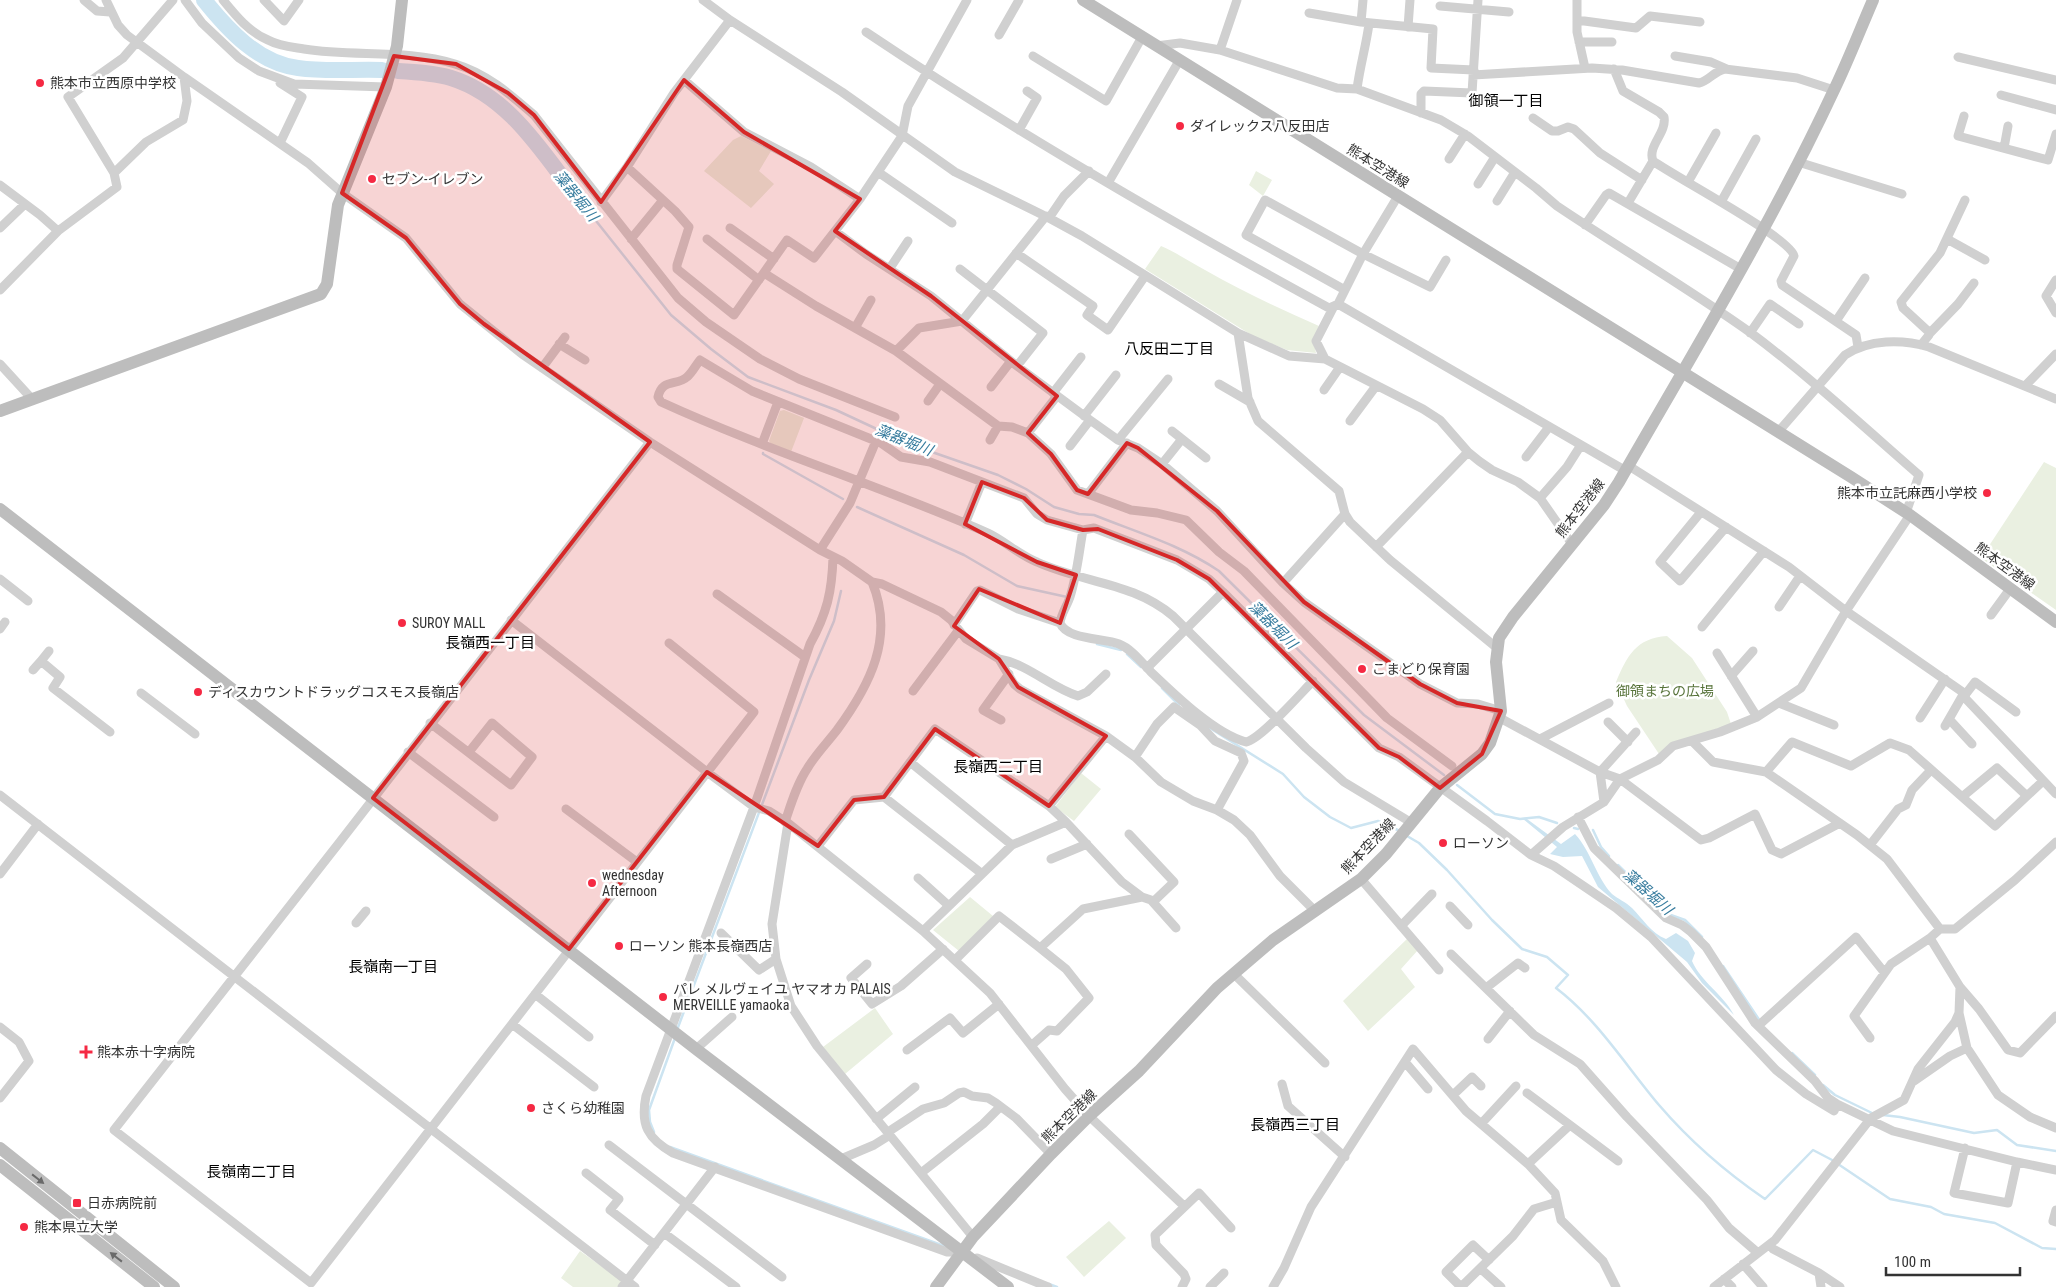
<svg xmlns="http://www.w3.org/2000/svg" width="2056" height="1287" font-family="'Roboto Condensed','Noto Sans JP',sans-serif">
  <rect width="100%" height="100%" fill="#fff"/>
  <path fill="#eaf0e1" d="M741 136 771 151 759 171 774 184 751 208 704 171 733 140Z
    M1256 171 1272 180 1263 196 1249 185Z
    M1161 246C1177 253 1190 262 1205 270 1242 291 1280 309 1319 326L1313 340 1316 353 1287 350 1253 336 1145 269Z
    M784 410 804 418 791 452 771 444 769 441 780 411Z
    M2044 462 2056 468V610L1981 558Z
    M1667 636 1692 658 1727 712 1731 724 1674 743 1659 754 1627 706 1616 682C1627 656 1636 638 1667 636Z
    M1081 773 1101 789 1074 821 1055 807Z
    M970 897 993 916 959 951 933 930Z
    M1408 938 1418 950 1401 969 1415 987 1368 1031 1343 1001Z
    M875 1008 893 1034 845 1074 823 1047Z
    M1109 1221 1126 1238 1084 1277 1066 1257Z
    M580 1251 622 1281 618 1287H573L561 1278Z"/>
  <path fill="#cce4f1" d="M1523 819H1527L1561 844 1575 834C1591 851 1596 877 1612 894 1618 899 1626 902 1632 908 1643 919 1651 933 1666 939L1676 933 1688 941 1695 953 1692 961C1701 982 1723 994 1734 1015L1702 983 1687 962 1598 887 1582 856 1563 857 1550 854 1557 847Z"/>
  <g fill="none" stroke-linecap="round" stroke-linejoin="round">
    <path stroke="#cce4f1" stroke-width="2.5" d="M577 197 671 315 711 349 748 377 836 410 909 444 998 475 1026 489 1054 507 1079 514 1094 515C1136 532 1181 545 1219 571L1364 715 1444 775
      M763 453V454L843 499
      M857 507 964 555 1017 586 1067 597
      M1097 644 1121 650
      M1127 654 1141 667
      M1162 688 1179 705
      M1205 725 1283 774 1304 797 1330 817 1351 828 1378 821 1400 831
      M1457 785 1495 814 1520 819 1539 817 1557 823
      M1574 828 1578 829
      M1593 830 1601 847 1609 856
      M1407 836 1419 843 1447 870 1492 920 1522 949 1547 957 1568 975 1556 988C1598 1020 1626 1066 1659 1105 1689 1140 1727 1173 1765 1199L1813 1150 1834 1161
      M1618 865 1668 914 1685 920 1702 937
      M1723 966 1760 1021
      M677 1030 809 680 834 621 841 591
      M1792 1053 1815 1075
      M1823 1085 1835 1095 1872 1113
      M1883 1115 1900 1117 1974 1133 1997 1130 2017 1145 2056 1151
      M654 1132 650 1122 649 1110 675 1038
      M670 1147 947 1247
      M1838 1164 1890 1199 1931 1207 1944 1214 1995 1223 2042 1248 2056 1249
      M1049 1284 1057 1287"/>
    <path stroke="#cce4f1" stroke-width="16" d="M204 0C228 30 258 63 298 68 326 72 354 69 382 70
      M398 71C416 72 434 73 451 78 509 96 542 152 577 197"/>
    <path stroke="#d0d0d0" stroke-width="9" d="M84 0 97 11 110 12
      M106 0 118 25 127 35 184 77 308 163 342 193 406 238 460 304 522 354 650 442 820 550 842 561 872 582 882 584 941 612 951 620 966 639 999 659 1014 684 1020 689 1106 736 1135 757 1161 782 1193 801 1217 810 1234 820 1250 835 1280 876 1315 911
      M185 0 202 23 239 58 259 71 294 84 386 87
      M223 0C236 16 249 32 268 40 279 46 292 47 304 49 354 57 407 49 455 64 486 73 510 94 534 115L678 298 706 322 760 359 799 379 895 417
      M264 0 284 21 299 0
      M703 0 730 20 842 92 955 172 1049 218 1082 236 1238 333 1248 398 1258 421 1339 491 1345 514 1350 522 1390 560 1497 648
      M1363 0 1361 22 1433 29 1431 68 1474 70
      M1577 0V32L1585 68
      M1440 6 1509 12
      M1309 13 1361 22
      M1577 20 1636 28 1650 16 1700 22
      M1408 27 1410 0
      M866 32C1015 132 1171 222 1329 308L1338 304 1363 254 1398 196
      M999 35 1019 0
      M1579 42H1612
      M1156 46 1180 43 1220 50 1337 88 1357 89 1441 120 1468 136 1536 188 1557 206C1621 249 1688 288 1751 333 1810 377 1864 427 1919 475L1906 513
      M1220 50 1237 0
      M1033 56 1106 101 1142 37
      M1675 56 1711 62 1727 69
      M1958 57 2056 80
      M1614 69 1623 91 1659 112 1664 117C1667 133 1647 146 1653 161 1675 177 1791 238 1794 256L1781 281 1782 285 1856 335 1858 347
      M1473 75 1592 68 1622 70 1699 83C1709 81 1714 71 1725 69L1797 78 1834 90
      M684 80 744 132 811 167 860 199
      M1357 89C1360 66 1366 46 1369 24
      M2001 95 2056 110
      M1421 113V94L1424 91 1472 93 1478 0
      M1964 116 1958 136 2048 160 2056 134
      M1533 118 1552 131H1558L1568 127 1574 129 1600 153 1642 180
      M1019 130 1037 98 1027 91
      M280 143 302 97 280 83
      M2004 148 2008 126
      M1449 159 1465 134
      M1798 162 1902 194
      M627 167 675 211 689 227 677 265V269L734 315 787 240 814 258 860 199 902 136 908 106 967 0
      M878 172 952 223
      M114 173 146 142 183 120 187 101 184 77
      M1688 182 1716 133
      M1108 183 1179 61
      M1478 184 1495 157
      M0 185 40 215 58 231
      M1497 201 1515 172
      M601 202 627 167 674 93 730 20
      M1721 202 1756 139
      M1628 203 1653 161
      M1049 218 1064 196 1089 171
      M1585 225 1606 195 1609 193 1741 269
      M0 228 25 204
      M730 228 774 259
      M835 231 866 254 931 296 1017 366 1090 420 1118 440 1138 448 1162 464 1217 511 1283 583 1304 602 1420 684 1457 703 1478 704 1501 711
      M631 239 663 200
      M707 239 759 280
      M1947 239 1985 260
      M1016 253 1093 306 1087 315 1108 330 1145 276
      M890 268 908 241
      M960 269 1043 333 1017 366
      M764 273 816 306 896 351 919 328 962 321 1046 216
      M2056 280 2046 296 2056 313
      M0 290 58 231 117 187 114 173 68 97 123 58 173 0
      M1345 290 1246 235 1265 200 1363 254 1430 287 1446 260
      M1338 304 1626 471
      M1836 321 1865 278
      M855 328 871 300
      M1238 333 1289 356 1325 359 1423 409 1440 420 1468 452 1479 461 1492 470 1518 482 1540 498 1572 544
      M1750 333 1770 304 1799 324
      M1929 334 1958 304 1974 283
      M559 344 585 360
      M1921 345 1929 335V332L1903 308 1901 302 1940 253 1965 200
      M896 351 998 426 1012 427 1028 433 1057 396
      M1325 359 1316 341 1333 308
      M0 364 32 399
      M542 368 565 337
      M1219 384 1250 402
      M2025 386 2056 354
      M991 387 1011 361
      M1324 390 1340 367
      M1053 393 1081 357
      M928 401 940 384
      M1084 416 1116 375
      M1350 421 1376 386
      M1172 431 1206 458
      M1778 432 1845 355C1869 339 1902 339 1929 347L2056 399
      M1028 433 1051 454 1077 490 1131 510 1157 513 1186 520 1219 552 1244 571 1387 718 1452 766
      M990 440 998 426
      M1118 440 1168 379
      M650 442 339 843 114 1130 311 1283 754 712 669 643
      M762 444 778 402
      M1070 446 1090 420
      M1526 457 1549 427
      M1162 464 1182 439
      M1629 466 1789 567 1846 611 1964 693 1966 699 2056 794
      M1088 494 1127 443
      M1540 498 1567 467 1581 445
      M1701 512 1660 562 1680 581 1726 527
      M965 524 982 482
      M1083 530C1079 552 1077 575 1070 597 1067 606 1061 614 1060 623 1067 640 1104 638 1119 644 1132 649 1142 663 1151 672 1174 694 1215 734 1246 742 1261 739 1300 694 1313 681
      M1376 547 1468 452
      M820 550 850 503 876 441
      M833 557C832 592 827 613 810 644L754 807 646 1096C640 1125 648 1139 673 1153L947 1252H963
      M0 579 28 601
      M1283 583 1345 514
      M717 594 805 657
      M1779 607 1800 576
      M1991 615 2010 589
      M511 620 707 772 754 807 769 811 788 823 923 931 990 993 1065 1089 1089 1116 1184 1206
      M954 625 977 591 980 590 1018 609 1060 623
      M1702 627 1764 551
      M0 629 5 622
      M49 651 41 661 60 677 53 688 110 732
      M1717 653 1757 717
      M999 659C1028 664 1050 687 1078 696L1087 692 1106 674
      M1147 668 1223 592
      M33 670 41 661
      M1731 676 1753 651
      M913 691 958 631
      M141 693 195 734
      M1965 695 1975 682 2016 712
      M1779 703 1834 725
      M1500 718 1600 772 1620 779 1701 840 1709 838 1755 814 1772 850 1781 854 1840 823
      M1920 718 1945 679
      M1949 719 1972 744
      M1001 720 983 710 1009 674
      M1608 722 1628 742
      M430 723 511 785 532 757 492 723 469 752
      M1945 726 1964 693
      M1540 739 1609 703
      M1692 741 1713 762 1766 772 1857 835 1887 859 1940 929
      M408 752 494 817
      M1135 757 1157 724 1174 707 1200 725 1215 741 1241 753 1244 761 1217 810
      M910 762 1012 845 1066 822 1049 806
      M1766 772 1792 742 1851 766 1890 743 1909 750 1995 826 2043 781
      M0 795 635 1287
      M884 797 981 873
      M1962 797 1997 768 2027 796
      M1604 802 1600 772 1636 732
      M566 809 637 862
      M1578 817 1594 848 1666 918 1682 925 1691 932 1706 947 1755 1023 1815 1081 1828 1098 1837 1104
      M785 822C791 804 797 784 807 769 815 755 827 743 837 730 870 685 895 637 872 582
      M1066 822 1122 882 1142 897 1151 900 1176 928
      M788 823 772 924 776 959 791 1006 817 1046 973 1237
      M1412 823 1344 782 1306 748 1173 616C1133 582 1083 583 1037 562 1019 555 1005 541 988 533 881 486 768 451 661 402L658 397C662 378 677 386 687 377 692 373 696 365 700 360L752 391 881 443 901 457 930 462 1024 498 1037 514 1047 520 1083 530 1094 528 1177 560 1209 579 1223 592 1379 748 1399 757 1487 821 1531 855 1554 866 1616 908 1651 937 1776 1070 1806 1094 1834 1111 1837 1104 1893 1131 2017 1162 2056 1170
      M1129 834 1174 882 1153 902
      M1870 845 1898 809 1906 805 1912 790 1931 770
      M818 846 854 800 884 797 935 729 1049 806 1106 736
      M1531 855 1563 827 1604 802 1620 779 1658 760 1673 746 1720 732 1757 717 1801 688 1846 611 1910 515
      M1051 859 1087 844
      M0 874 38 824
      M918 878 948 905
      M1361 879 1439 970
      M1450 906 1468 925
      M356 923 366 911
      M1401 926 1432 894
      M923 931 1012 845
      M721 933 759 970 776 959
      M1451 954 1534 1035 1580 1064 1627 1117 1707 1200 1729 1228 1758 1253
      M955 960 999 916 1040 948 1083 909 1142 897
      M867 964 851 978 872 1004 901 986 943 949
      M1234 974 1325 1063
      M1960 987 1979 1009 2008 1050 2020 1053 2056 1016
      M1486 988 1518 963 1525 968
      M535 994 589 1037
      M1959 1013 1967 1048 1998 1095 2030 1117 2056 1128
      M512 1024 594 1087
      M1758 1026 1856 937 1884 972
      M0 1027 19 1042 29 1061 0 1098
      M1870 1038 1854 1016 1891 964 1930 938
      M1488 1039 1510 1011
      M1032 1045 1049 1030 1057 1031 1089 998 1066 969 1040 948
      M696 1049 732 1017
      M907 1050 950 1018 963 1033 999 1004
      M1405 1062 1428 1089
      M1914 1081 1950 1056 1967 1048
      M1282 1084 1288 1106 1345 1157
      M1527 1093 1570 1125
      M1453 1095 1472 1077 1481 1086
      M876 1119 915 1087
      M1481 1124 1516 1086
      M888 1132 923 1109 944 1103 959 1093 964 1092 972 1096 988 1098 996 1103 1016 1118 1051 1154
      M609 1145 782 1277
      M1965 1148 1954 1193 2008 1203 2017 1162
      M841 1159 874 1145 890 1135
      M1528 1164 1570 1125 1618 1161
      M586 1173 619 1199 610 1210 655 1245
      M921 1173 983 1124 1000 1107
      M2056 1210 2053 1221 2056 1222
      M664 1233 736 1287
      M1770 1245 1773 1249 1819 1273 1840 1287
      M977 1258 1048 1287
      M1743 1264 1763 1287
      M1481 1269 1501 1287
      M1819 1273 1821 1287
      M1724 1279 1732 1287
      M622 1287 715 1167
      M1182 1287 1186 1279 1184 1274 1156 1245 1155 1235 1199 1193 1231 1228
      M1210 1287 1224 1273
      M1273 1287 1284 1268 1311 1207 1413 1049 1466 1111 1528 1164 1555 1193 1561 1220 1603 1261 1616 1287
      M1461 1287 1513 1236 1534 1209 1557 1202
      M1461 1287 1446 1272 1473 1245 1489 1260
      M1714 1287 1775 1240 1871 1118 1904 1100 1918 1069 1955 1022 1959 1013 1960 987 1930 938 1940 929H1955L2015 880 2056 842"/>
    <path stroke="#bdbdbd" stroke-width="12" d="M1083 0 1851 477 1910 515 2056 622
      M0 411 321 294 327 284 338 205 386 87 397 46 402 0
      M0 509 696 1049 1008 1287
      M0 1148 174 1287
      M0 1165 154 1287
      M936 1287 973 1237 1051 1154 1089 1116 1139 1071 1217 988 1273 940 1361 879 1386 854 1440 788 1482 754 1490 743 1501 711 1496 662 1499 638 1513 617 1604 505 1619 482C1693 353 1771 225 1834 90 1848 61 1860 30 1873 0"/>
  </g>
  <defs><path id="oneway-solid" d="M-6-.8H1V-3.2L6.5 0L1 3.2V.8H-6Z" transform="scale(1.25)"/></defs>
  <g fill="#6a6a6a">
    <use href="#oneway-solid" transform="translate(38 1179) rotate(38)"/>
    <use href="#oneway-solid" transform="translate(116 1257) rotate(-142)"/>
  </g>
  <path fill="#d62828" fill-opacity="0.2" stroke="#d62828" stroke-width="4" stroke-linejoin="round" d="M394 56 456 64 508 93 534 115 601 202 684 80 744 132 860 199 835 231 931 296 1057 396 1028 433 1051 454 1077 490 1088 494 1127 443 1138 448 1217 511 1304 602 1420 684 1457 703 1501 711 1482 754 1440 788 1399 757 1379 748 1209 579 1177 560 1098 529 1083 530 1047 520 1024 498 982 482 965 524 1037 562 1076 575 1060 623 979 589 954 626 999 659 1018 687 1106 736 1049 806 935 729 884 797 854 800 818 846 707 772 569 949 373 798 650 442 484 324 460 304 406 238 342 193Z"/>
  <g fill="#f52943" stroke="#fff" stroke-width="2">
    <circle cx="40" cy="83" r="5"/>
    <circle cx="1180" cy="126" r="5"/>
    <circle cx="372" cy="179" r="5"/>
    <circle cx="1987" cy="493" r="5"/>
    <circle cx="402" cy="623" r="5"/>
    <circle cx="1362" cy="669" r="5"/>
    <circle cx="198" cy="692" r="5"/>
    <circle cx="1443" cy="843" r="5"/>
    <circle cx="592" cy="883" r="5"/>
    <circle cx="619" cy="946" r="5"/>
    <circle cx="663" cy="997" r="5"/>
    <path d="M83.5 1044.5h5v5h5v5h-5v5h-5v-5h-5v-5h5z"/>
    <circle cx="531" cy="1108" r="5"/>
    <rect x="72" y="1198" width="10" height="10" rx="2.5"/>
    <circle cx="24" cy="1227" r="5"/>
  </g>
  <g text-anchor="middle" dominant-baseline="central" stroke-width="5" stroke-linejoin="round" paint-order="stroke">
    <g font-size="14" fill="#333" stroke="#fff" text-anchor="start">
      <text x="50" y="83">熊本市立西原中学校</text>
      <text x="1190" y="126">ダイレックス八反田店</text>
      <text x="382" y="179">セブン-イレブン</text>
      <text x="1977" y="493" text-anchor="end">熊本市立託麻西小学校</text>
      <text x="412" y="623">SUROY MALL</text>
      <text x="1372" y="669">こまどり保育園</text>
      <text x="208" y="692">ディスカウントドラッグコスモス長嶺店</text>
      <text x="1453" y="843">ローソン</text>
      <text x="602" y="875">wednesday<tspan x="602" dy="16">Afternoon</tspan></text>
      <text x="629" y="946">ローソン 熊本長嶺西店</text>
      <text x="673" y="989">パレ メルヴェイユ ヤマオカ PALAIS<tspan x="673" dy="16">MERVEILLE yamaoka</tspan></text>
      <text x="97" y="1052">熊本赤十字病院</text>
      <text x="541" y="1108">さくら幼稚園</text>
      <text x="87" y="1203">日赤病院前</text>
      <text x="34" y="1227">熊本県立大学</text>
    </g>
    <g font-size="14" fill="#333" stroke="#fff">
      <text transform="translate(1378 166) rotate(32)">熊本空港線</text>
      <text transform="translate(1580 508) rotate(-52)">熊本空港線</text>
      <text transform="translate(2005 566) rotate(36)">熊本空港線</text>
      <text transform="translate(1368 846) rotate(-46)">熊本空港線</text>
      <text transform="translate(1069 1116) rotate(-44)">熊本空港線</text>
    </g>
    <g font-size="14" fill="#58743b" stroke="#fff">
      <text x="1665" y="691">御領まちの広場</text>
    </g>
    <g font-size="15" fill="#000" stroke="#fff">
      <text x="1506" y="101">御領一丁目</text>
      <text x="1169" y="349">八反田二丁目</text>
      <text x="490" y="643">長嶺西一丁目</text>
      <text x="998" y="767">長嶺西二丁目</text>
      <text x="393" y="967">長嶺南一丁目</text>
      <text x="1295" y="1125">長嶺西三丁目</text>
      <text x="251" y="1172">長嶺南二丁目</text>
    </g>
    <g font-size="15" font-style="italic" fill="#377c9e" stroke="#fff">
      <text transform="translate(576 196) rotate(51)">藻器堀川</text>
      <text transform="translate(904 440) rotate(22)">藻器堀川</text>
      <text transform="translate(1273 625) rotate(45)">藻器堀川</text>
      <text transform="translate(1648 892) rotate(42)">藻器堀川</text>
    </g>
  </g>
  <path d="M1886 1267v8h134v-8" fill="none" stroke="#333333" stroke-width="2.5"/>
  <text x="1894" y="1267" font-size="15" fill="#333333" stroke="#ffffff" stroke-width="4" paint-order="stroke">100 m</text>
</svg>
